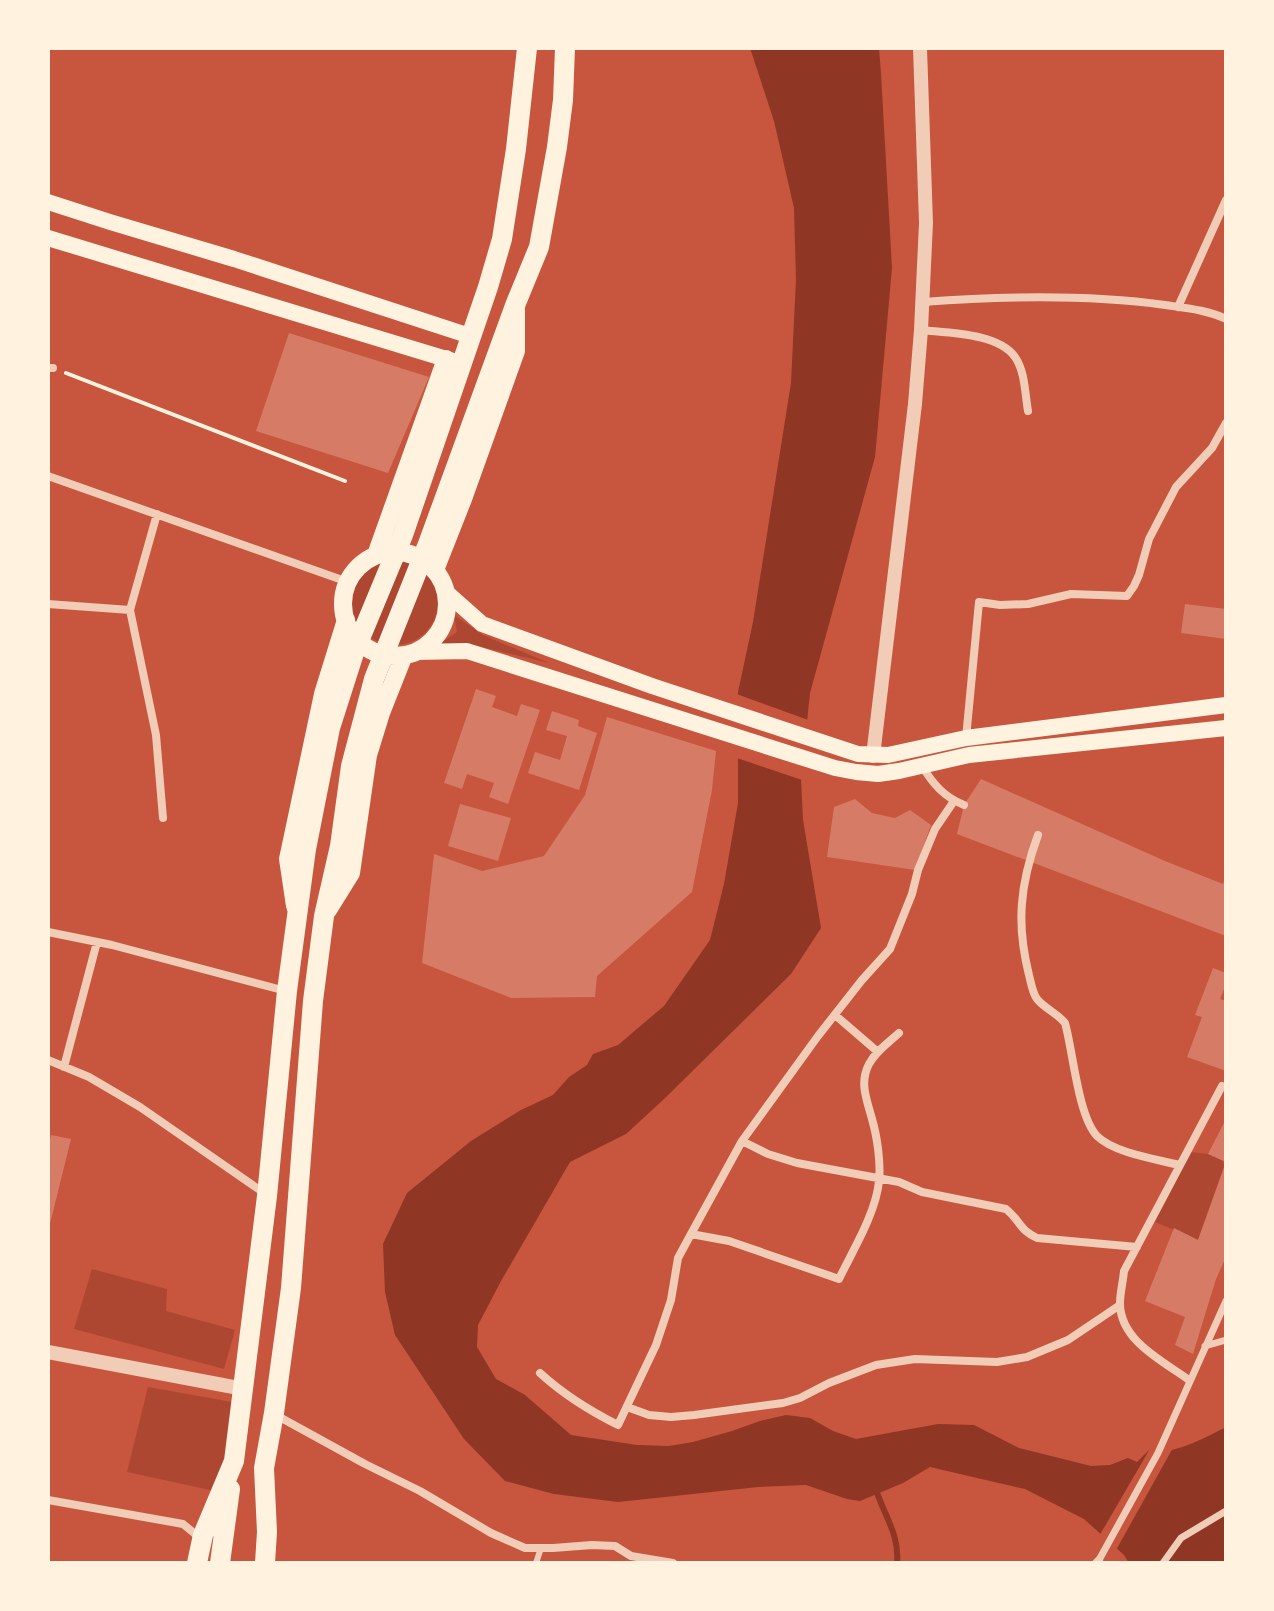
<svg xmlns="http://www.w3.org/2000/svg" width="1274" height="1611" font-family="Mulish,sans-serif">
  <rect width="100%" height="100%" fill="#c8553d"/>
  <path fill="#ae4732" d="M352 602a43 43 0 1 1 86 0a43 43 0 1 1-86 0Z
    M454 615 483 635 549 663 474 645 439 644 457 632Z
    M1191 1152 1208 1154 1223 1161 1224 1166 1198 1240 1155 1222Z
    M92 1269 167 1289 166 1311 235 1330 224 1369 74 1329Z
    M148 1387 238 1403 228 1461 215 1491 127 1472Z"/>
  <path fill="#8f3625" d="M750 48H879L881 74 892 268 875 457 810 693 801 779 803 820 821 928 791 974 663 1100 626 1134 570 1162 501 1281 478 1325 477 1347 496 1379 525 1395 571 1435 637 1445 669 1446 693 1442 732 1431 760 1421 786 1415 810 1418 833 1431 856 1439 938 1424 974 1425 1019 1448 1091 1466 1110 1465 1128 1458 1137 1462 1149 1450C1171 1457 1206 1437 1226 1427V1563H1129L1124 1555 1084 1519 1025 1489 930 1467 903 1483 860 1501 847 1499 806 1485 758 1487 618 1502 554 1494 505 1481 464 1439 395 1335 385 1292 383 1244 407 1193 471 1141 521 1110 553 1095 569 1077 587 1065 593 1054 618 1045 664 1006 710 940 724 884 738 803V692L753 622 791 383 796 280 794 208 774 121Z"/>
  <path fill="#c8553d" d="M734 693 811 721 805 781 734 757Z
    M1171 1445 1174 1446 1115 1552 1098 1538 1151 1447 1158 1449Z"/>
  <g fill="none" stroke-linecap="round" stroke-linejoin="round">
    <path stroke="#8f3625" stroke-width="6" d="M875 1487C883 1513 900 1535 897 1563"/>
  </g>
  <path fill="#d67c66" d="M289 333 429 377 388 473 256 431Z
    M1185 604 1226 609V639L1181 633Z
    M476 689 496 696 492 707 517 716 521 704 540 710 508 804 489 797 494 783 467 774 462 789 444 783Z
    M552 711 579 720 578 726 597 733 579 790 528 773 535 752 560 760 567 736 546 730Z
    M607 717 716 751 712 790 692 892 597 976 595 997 511 998 422 963 434 854 482 871 544 856 585 795Z
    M981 779 1165 861 1223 884 1226 876V936L957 834 964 805Z
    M855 799 872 813 895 818 910 810 931 825 915 870 827 857 834 807Z
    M460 804 511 818 498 861 448 846Z
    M1213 968 1226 973V984L1220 999 1226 1001V1071L1187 1057 1202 1017 1195 1015Z
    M1226 1119V1162L1208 1154Z
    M51 1135 71 1139 49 1228 48 1147Z
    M1226 1162V1257L1216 1279 1193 1354 1175 1345 1185 1317 1145 1301 1174 1228 1198 1240Z"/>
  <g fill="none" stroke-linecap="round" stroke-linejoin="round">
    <path stroke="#fff3e0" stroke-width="4" d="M66 373 345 481"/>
    <path stroke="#f1ccb7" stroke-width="6" d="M536 1563 541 1548"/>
    <path stroke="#f1ccb7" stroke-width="7" d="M1205 1346 1226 1340
      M1099 1560 1158 1453 1226 1301
      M1163 1563 1181 1538 1226 1511"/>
    <path stroke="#f1ccb7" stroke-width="8" d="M923 302C1003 296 1085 294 1165 305 1185 308 1208 310 1226 319
      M1178 307 1226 200
      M921 330C948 333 998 333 1015 357 1025 371 1025 394 1028 411
      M48 368H53
      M48 476 348 582
      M157 514 130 610 156 735 163 818
      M48 604 130 610
      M966 738 979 602 1000 605 1028 604 1071 594 1127 596 1134 586 1139 575 1149 539 1176 487 1212 448 1226 423
      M922 766C933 784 944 797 964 805
      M1038 835C1020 884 1016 924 1029 975 1031 982 1032 992 1037 999 1044 1008 1057 1013 1065 1023 1073 1051 1078 1116 1097 1136 1114 1153 1156 1159 1179 1165
      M48 932 112 945 286 991
      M835 1015 878 1052
      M48 1060 89 1077 140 1107 267 1195
      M64 1067 97 942
      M742 1141 768 1154 797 1163 899 1182 922 1192 1006 1209C1021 1221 1018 1229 1037 1238L1137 1247
      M691 1234 729 1241 839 1279C853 1250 876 1213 879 1181 881 1163 877 1136 872 1119 867 1100 859 1083 869 1064 876 1051 888 1043 899 1033
      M540 1373C564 1395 590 1411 618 1425L656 1345 671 1300 678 1258 691 1234 742 1141 818 1036 862 980 890 949 912 894 918 870 935 829 954 801
      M1189 1380C1163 1361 1120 1341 1120 1303 1120 1293 1123 1282 1124 1271L1222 1086
      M627 1407 649 1415 671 1417 694 1415 783 1403 800 1398 829 1383 876 1365 915 1359 997 1362 1027 1357 1068 1340 1120 1305
      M274 1414 365 1464 420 1491 491 1533 525 1548H553L592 1545 615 1546 631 1556 673 1563
      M48 1500 183 1524 200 1538
      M1096 1563 1099 1560"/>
    <path stroke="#f1ccb7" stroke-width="14" d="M873 756 915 404 921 330 926 223 920 48
      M48 1352 244 1389"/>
    <path stroke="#fff3e0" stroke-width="16" d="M48 202 110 222 234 259 470 336
      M48 238 456 362
      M446 592 482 624 652 686 858 754 888 755 966 738 1226 705
      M415 652 467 651 835 768 856 772 878 774 899 771 969 755 1226 728"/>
    <path stroke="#fff3e0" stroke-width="18" d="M343 604a52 52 0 1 1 104 0a52 52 0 1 1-104 0Z
      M376 555 446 359
      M435 570 463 499 516 351V311
      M295 906 288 859 323 694 346 620
      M328 910 351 873 368 755 381 713 404 655"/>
    <path stroke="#fff3e0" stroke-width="20" d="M197 1563 203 1535 234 1461 267 1196 287 991 306 849 330 728 354 653 403 535 488 287 502 239 516 149 527 48
      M220 1563 230 1489
      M265 1563 267 1532 264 1468 274 1413 291 1288 313 1001 324 916 340 846 351 766 374 679 428 544 516 303 539 247 557 147 563 100 565 48"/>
  </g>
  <rect width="1274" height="1611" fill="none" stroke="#fff3e0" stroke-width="100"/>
</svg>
